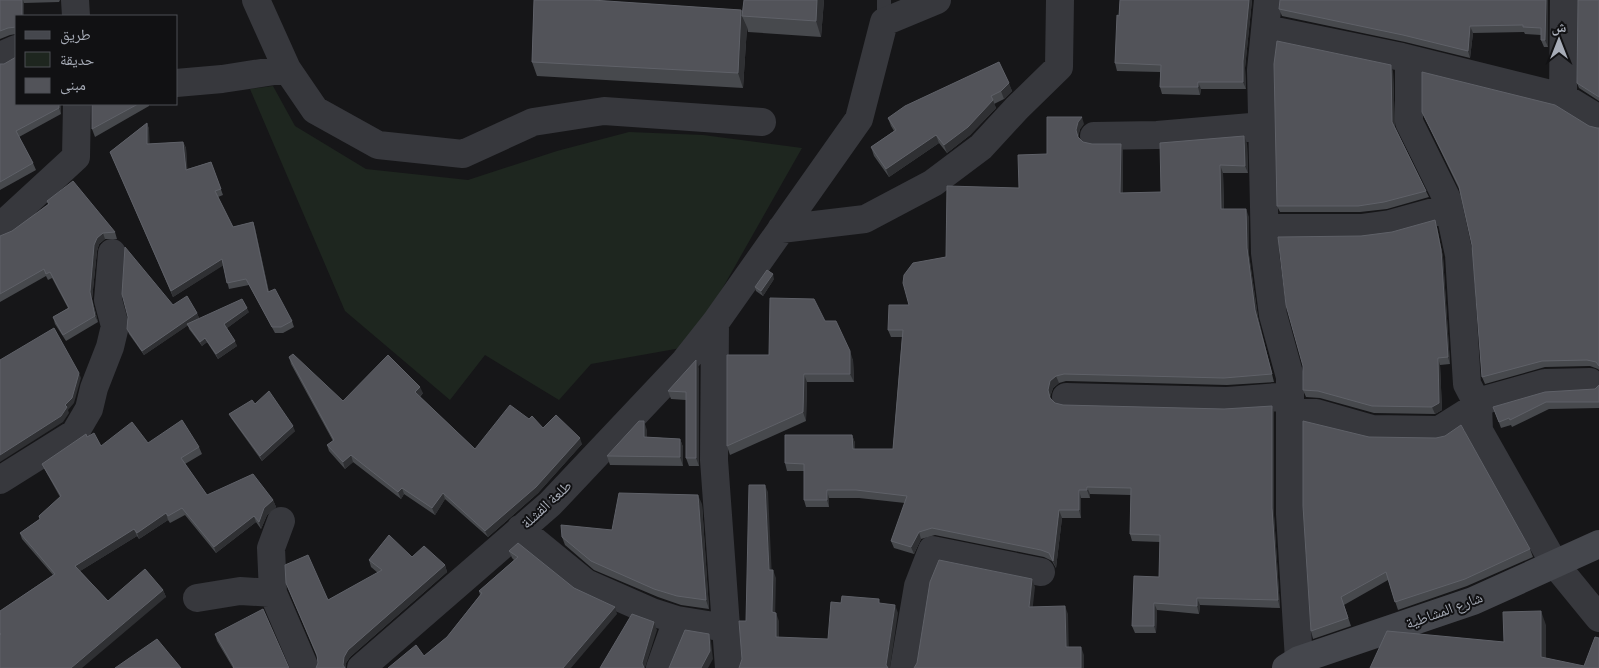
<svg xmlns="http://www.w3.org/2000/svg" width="1599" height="668" font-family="'PT Sans Narrow','Noto Naskh Arabic',sans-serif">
  <rect width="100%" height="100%" fill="#161618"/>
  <path fill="#1e261f" d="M273 86 295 126 366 169 468 180 557 151 629 132 703 135 802 148 709 312 681 348 591 364 559 400 485 355 450 400 345 311 250 89Z"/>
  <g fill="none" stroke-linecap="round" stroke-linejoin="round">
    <path stroke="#37383d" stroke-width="14" d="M884 22V0"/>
    <path stroke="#37383d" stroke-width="28" d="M75 0 76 16
      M256 0 287 69 315 110 378 145 463 154 533 122 604 111 762 122
      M1268 0 1261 70 1265 253 1273 315 1290 377V514L1299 660
      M1266 29 1402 57 1563 97 1599 119
      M0 56 16 49
      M1409 59V122L1447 199 1459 255 1467 384 1478 405 1479 431 1554 563 1599 618
      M176 83 222 79 287 69
      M1563 97 1564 0
      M1094 136 1157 135 1263 126
      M0 227 76 157 77 104
      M1265 228H1361L1390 224 1448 208
      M781 229 865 219 933 183 981 147 1017 108 1059 67 1060 0
      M1066 397 1227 401 1290 396
      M1290 412 1316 413 1372 429 1439 430 1488 399 1545 383 1590 382
      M0 480 75 433 89 409 94 388 110 347 115 326 108 300 112 253
      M520 529 586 583 652 612 677 620 726 628
      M273 593 271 548 281 521
      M197 598 240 591 273 593 305 668
      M361 668 550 504 685 361 715 323
      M660 668 677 620
      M729 668 714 460 715 323 859 119 884 22 937 0
      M904 668 918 586 932 550 1041 572"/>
    <path stroke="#45474d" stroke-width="28" d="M1286 668 1299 660 1473 601 1599 544"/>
  </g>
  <path fill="#47494d" d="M0 0H60L59 2 24 3V16H16V34L10 35 0 39Z
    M534 0H598V1L741 10 743 13 744 0H824L821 37 748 32 747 27 743 88 537 76 532 62Z
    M1120 0H1252L1245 68 1246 89H1201L1200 95 1162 94 1160 87V72L1117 71 1115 63Z
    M1548 0V47H1544L1541 40V35L1525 34 1524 32 1473 33 1470 58 1405 42 1282 16 1279 9Z
    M1599 0V101L1579 88 1577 83Z
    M999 62 1012 91 1004 99 994 104 996 108 970 135 947 153 939 143 889 177 874 156 871 147 894 131 891 126 888 118Z
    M0 64 16 104 61 106V114L19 137 33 163 36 170 0 190Z
    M1393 71 1395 127 1426 191 1429 197 1387 209 1360 212H1280L1277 206Z
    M92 104H149V106L95 137 92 129Z
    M1422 112 1589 126 1597 128H1599V370L1598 369 1590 366 1545 367 1485 384 1482 377 1472 245 1459 189 1425 118Z
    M147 123 149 129V144L183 142 186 148 187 169 211 162 223 195 218 197 233 227 253 222 255 228 269 292 292 321 294 327 283 333H275L249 285 229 289 223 265 173 297 110 152Z
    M1084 124 1080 129 1078 137 1083 142 1092 144H1121L1123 151V193L1161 192 1247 143 1248 173H1223L1224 209 1249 217V255L1258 317 1274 382 1227 385 1066 381 1059 383 1053 388 1050 397 1055 403 1063 405 1224 409 1272 406 1274 413V515L1280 608 1200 605 1199 614 1157 610 1156 633H1135L1132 626 1159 577 1160 542 1132 541 1130 534 1131 495 1090 494V498H1081V518H1062L1056 568 1052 561 1044 557 935 535 921 539 914 554 894 548 891 541 905 503 859 498H829V507H806L804 500V471H787L785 463 852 435 855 443V449H893L902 337H891L888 330 909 305 946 257 1019 188 1047 154Z
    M47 201 115 232 117 239H105L99 244 97 251 92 299 98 322 66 341 55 324 53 317 68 308 52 278 48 280 46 276 0 302V236L12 231 48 204Z
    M1437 227 1443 257 1450 364 1440 365 1442 410 1435 414 1374 413 1320 398 1306 397 1303 390V366L1361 236Z
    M774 279 763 296 756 291 755 287Z
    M173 305 197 313 199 318 196 320 249 312 227 328 237 346 218 359 207 342 202 346 189 329 188 325 144 355 129 334 127 329Z
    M825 321 853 360 854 382H807L806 421 730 455 727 446 769 355Z
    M289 357 343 401 423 393 420 397 475 449 529 419 543 428 582 444 538 493 488 537 445 499 435 515 404 494 401 499 353 462 345 469 329 451 327 445 333 441 291 364Z
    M699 368V466H689L686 458V400L671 399 668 391Z
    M1599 385V408L1549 409 1512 427 1511 425 1501 428 1493 407 1595 389Z
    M229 414 295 431 262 461 231 418Z
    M647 430V437L680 439 683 447V466L610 465 607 456Z
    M87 437 101 446 148 443 199 447 202 454 185 464 207 495 273 500 276 507 267 515 261 529 256 522 216 553 185 515 170 523 168 520 139 539 137 536 80 571 108 601 163 590 166 597 0 668V611L53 575 22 539 20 533 40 519 39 516 60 497 45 470 42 464Z
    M1369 437 1530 549 1533 557 1467 586 1398 610 1388 580 1344 605 1351 626 1313 639 1311 631Z
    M702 504 709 609 681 605 658 597 594 570 565 545 562 537 612 530Z
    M509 551 617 614 424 656 447 637 480 595 479 591 514 560 512 558Z
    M412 557 445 565 447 572 350 657 346 663H318L317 657 286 583 328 600 378 573 371 567 369 560Z
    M215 634 289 668H233L217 641Z"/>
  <path fill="#2f3033" d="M22 0H23L24 3V16H22Z
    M817 0H824L821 37 816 21Z
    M1249 0H1252L1245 68 1246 89 1243 82V61Z
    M1546 0H1548V47L1545 40Z
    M741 10 744 16H742L747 27 743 88 738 73Z
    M1470 26 1473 33 1470 58 1468 51Z
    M1391 65 1393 71 1395 129 1392 122Z
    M1198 82 1201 89 1200 95 1198 87Z
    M1009 83 1012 91 1004 99 1001 91Z
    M993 100 996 108 970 135 947 153 944 145Z
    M59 104H61V114L59 108Z
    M1082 117 1084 124 1080 129 1078 137 1076 130 1078 122Z
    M147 123 149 129 150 150 147 144Z
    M936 135 939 143 889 177 886 169Z
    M1244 136 1247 143 1248 173 1245 166Z
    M183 142 186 148 188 176 186 170Z
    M1121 144 1123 151V200L1120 193Z
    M1220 165 1223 173 1224 217 1221 209Z
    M1246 209 1249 217V255L1258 317 1274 382 1272 374 1255 310 1247 248Z
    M1435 220 1437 227 1443 257 1450 364 1448 357Z
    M253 222 255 228 270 298 268 292Z
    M103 233 105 239 99 244 97 251 92 299 98 322 95 316 90 292 94 245 97 238Z
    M222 259 224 265 173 297 171 291Z
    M773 274 774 279 763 296 761 291Z
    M247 308 249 312 226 329 224 324Z
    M197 313 199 318 144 355 142 351Z
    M205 338 207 342 202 346 200 342Z
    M235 341 237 346 218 359 216 354Z
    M850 351 853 360 854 382 850 374Z
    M1438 358 1440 365 1442 410 1435 414 1432 407Z
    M696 360 699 368V466L696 458Z
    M79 373 81 378 74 403 68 410 69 413 63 422 0 462V455L65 405Z
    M804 374 807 382 806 421 803 412Z
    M1056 376 1059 383 1053 388 1050 397 1053 405 1048 390 1050 381Z
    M420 387 423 393 417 399 415 392Z
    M1272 406 1274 413V515L1280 608 1278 600 1272 508Z
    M644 421 647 430V446L644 437Z
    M293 426 295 431 262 461 260 456Z
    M852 435 855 443V456L853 449Z
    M580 438 582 444 538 493 488 537 485 531Z
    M680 439 683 447V466L680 457Z
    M351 455 353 462 345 469 343 462Z
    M765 485 768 492 772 578 769 570Z
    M1087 487 1090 494V498L1087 490Z
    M402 488 404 494 401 499 398 492Z
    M827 490 829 498V507L827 500Z
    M1079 490 1081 498V518L1079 510Z
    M443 493 445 499 435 515 432 508Z
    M698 495 702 504 709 609 706 600Z
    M273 500 276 507 267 515 261 529 259 522 264 508Z
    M1059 510 1062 518 1056 568 1053 561Z
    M166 513 168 520 139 539 137 533Z
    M254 516 256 522 216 553 214 547Z
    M134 529 137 536 77 573 75 566Z
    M919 532 921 539 914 554 911 547Z
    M445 565 447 572 350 657 346 663V668H345L343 665 344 657 348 650Z
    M773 570 776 578 775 620 772 612Z
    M1032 579 1035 587 1032 614 1029 607Z
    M163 590 166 597 82 668H71Z
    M1197 598 1200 605 1199 614 1197 606Z
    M1154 603 1157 610 1156 633 1154 626Z
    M895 605 898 613 890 668H887L886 665Z
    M1065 606 1068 614 1069 655 1066 647Z
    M615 607 617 614 571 668H563Z
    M1541 611 1546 625V668L1541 657Z
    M776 613 779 621V645L776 637Z
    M654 622 657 630 645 668H644L642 663Z
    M709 634 711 641 713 659 708 668H701Z
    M1081 647 1084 655V668H1081Z"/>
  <path fill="#525359" stroke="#5f6168" d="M0 0H22V16H16V27L8 28 0 31Z
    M534 0H592L741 10 738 73 532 62Z
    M744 0H817L816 21 742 16Z
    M1120 0H1249L1243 61V82H1198V87H1160L1161 65 1115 63 1117 15 1119 16Z
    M1280 0H1546L1545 40H1541V28L1523 27V25L1470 26 1468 51 1403 35 1279 9Z
    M1578 0H1599V97L1577 83Z
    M1277 41 1391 65 1392 122 1426 191 1384 202 1358 206H1277L1274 64Z
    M16 57V104H59V108L16 131 33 163 0 182V64H4Z
    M999 62 1009 83 1001 91 991 96 993 100 968 127 944 145 936 135 886 169 871 147 896 130 888 118 905 106Z
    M1422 72 1555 105 1589 126 1597 128H1599V366L1596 362 1587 360 1542 361 1482 377 1472 245 1459 186 1422 112Z
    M92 104H138L92 129Z
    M1047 117H1082L1078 122 1076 130 1078 137 1083 142 1092 144H1121L1120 193 1161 192 1160 143 1244 136 1245 166 1220 165 1221 209H1246L1247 248 1255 310 1272 374 1224 378 1064 374 1056 376 1050 381 1048 390 1050 398 1055 403 1063 405 1224 409 1272 406V508L1278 600 1197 598V606L1154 603V626H1132L1134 576 1159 577 1160 535 1130 534 1131 488 1087 487V490H1079V510H1059L1053 561 1049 553 1041 550 932 528 919 532 911 547 891 541 907 496 856 490H827V500H804V464L785 463V435H852L853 449H893L903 330H888L889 305H909L903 283 904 275 913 263 946 257 947 186 1019 188 1018 155 1047 154Z
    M147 123V144L183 142 186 170 211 162 221 189 215 191 233 227 253 222 268 292 275 289 292 321 281 327H272L246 279 227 283 222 259 171 291 110 152Z
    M73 181 115 232 103 233 97 238 94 245 90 292 95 316 63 335 53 317 69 308 50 272 46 274 44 269 0 294V236L12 231 49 204 47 201Z
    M1435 220 1441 250 1448 357 1438 358 1439 403 1432 407 1372 406 1318 391 1303 390V366L1286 305 1278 237 1361 236 1392 232Z
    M125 247 173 305 187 296 197 313 142 351 127 329 128 317 122 294Z
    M767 270 773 274 761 291 755 287Z
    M770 298 814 299 825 321H836L850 351V374H804L803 412 727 446V355H769Z
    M242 299 247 308 224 324 235 341 216 354 205 338 200 342 187 324Z
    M54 328 79 373 72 398 65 405 67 407 61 416 0 455V360Z
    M293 354 343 401 388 355 420 387 415 392 475 449 510 405 529 419 532 416 543 428 556 415 580 438 536 487 485 531 443 493 432 508 402 488 398 492 351 455 343 462 327 445 334 440 289 357Z
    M696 360V458H686V392L668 391Z
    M1599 385V402H1546L1510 420 1509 418 1499 422 1493 407 1545 392 1595 389Z
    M269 391 293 426 260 456 229 414 252 400 255 404Z
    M182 420 199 447 181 458 207 495 253 474 273 500 264 508 259 522 254 516 214 547 182 508 168 516 166 513 137 533 134 529 75 566 108 601 145 569 163 590 71 668H0V635L1 634 0 633V611L55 574 20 533 40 519 39 516 61 496 42 464 86 434 87 437 94 433 101 446 132 422 148 443Z
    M639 421H644V437L680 439V457L607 456Z
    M1303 421 1369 437 1436 438 1445 436 1461 425 1530 549 1465 579 1395 602 1386 572 1341 597 1348 618 1311 631 1303 506Z
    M749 485H765L769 570H773L772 612 776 613V637L828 639 831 602 841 603 842 596 879 599V603L895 605 886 665 888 668H739L742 659 739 621H746Z
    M619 493 698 495 706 600 677 596 654 589 591 561 562 537 561 525 612 530Z
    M389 535 412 557 424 546 445 565 348 650 344 657 343 665 345 668H316L318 663 317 655 286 583 285 565 308 555 328 600 382 570 369 560Z
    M518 543 574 588 615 607 563 668H388L416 645 424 656 447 637 482 593 479 591 518 557 509 551Z
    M939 560 1032 579 1029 607 1065 606 1066 647H1081V668H914L917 663 930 582Z
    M263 609 289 668H233L234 667 215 634Z
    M1541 611V657L1584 666 1595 637 1599 638V668H1370L1387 631 1504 642 1503 612Z
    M632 614 654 622 642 663 644 668H600Z
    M685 630 709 634 710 651 701 668H669Z
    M157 639 181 668H115Z"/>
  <g text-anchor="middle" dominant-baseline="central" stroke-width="4" stroke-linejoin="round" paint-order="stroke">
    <g font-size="15" fill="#a8adb8" stroke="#111113">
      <text transform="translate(546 504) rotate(-43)">طلعة القشلة</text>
      <text transform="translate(1444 610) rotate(-20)">شارع المشاطية</text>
    </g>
  </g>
  <rect x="15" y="15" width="162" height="90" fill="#111113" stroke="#4d4f55"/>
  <rect x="25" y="31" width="25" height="8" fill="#45474d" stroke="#4d4f55"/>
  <text x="60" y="40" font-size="15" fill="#a8adb8">طريق</text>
  <rect x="25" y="52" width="25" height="15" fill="#1e261f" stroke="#4d4f55"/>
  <text x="60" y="65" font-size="15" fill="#a8adb8">حديقة</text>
  <rect x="25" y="78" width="25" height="15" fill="#525359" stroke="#4d4f55"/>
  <text x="60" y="90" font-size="15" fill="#a8adb8">مبنى</text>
  <g transform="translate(1559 40)" stroke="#111113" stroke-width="4" paint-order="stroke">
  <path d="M0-4L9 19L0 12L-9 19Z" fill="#a8adb8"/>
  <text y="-8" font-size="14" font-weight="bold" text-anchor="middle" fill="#a8adb8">ش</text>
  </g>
</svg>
